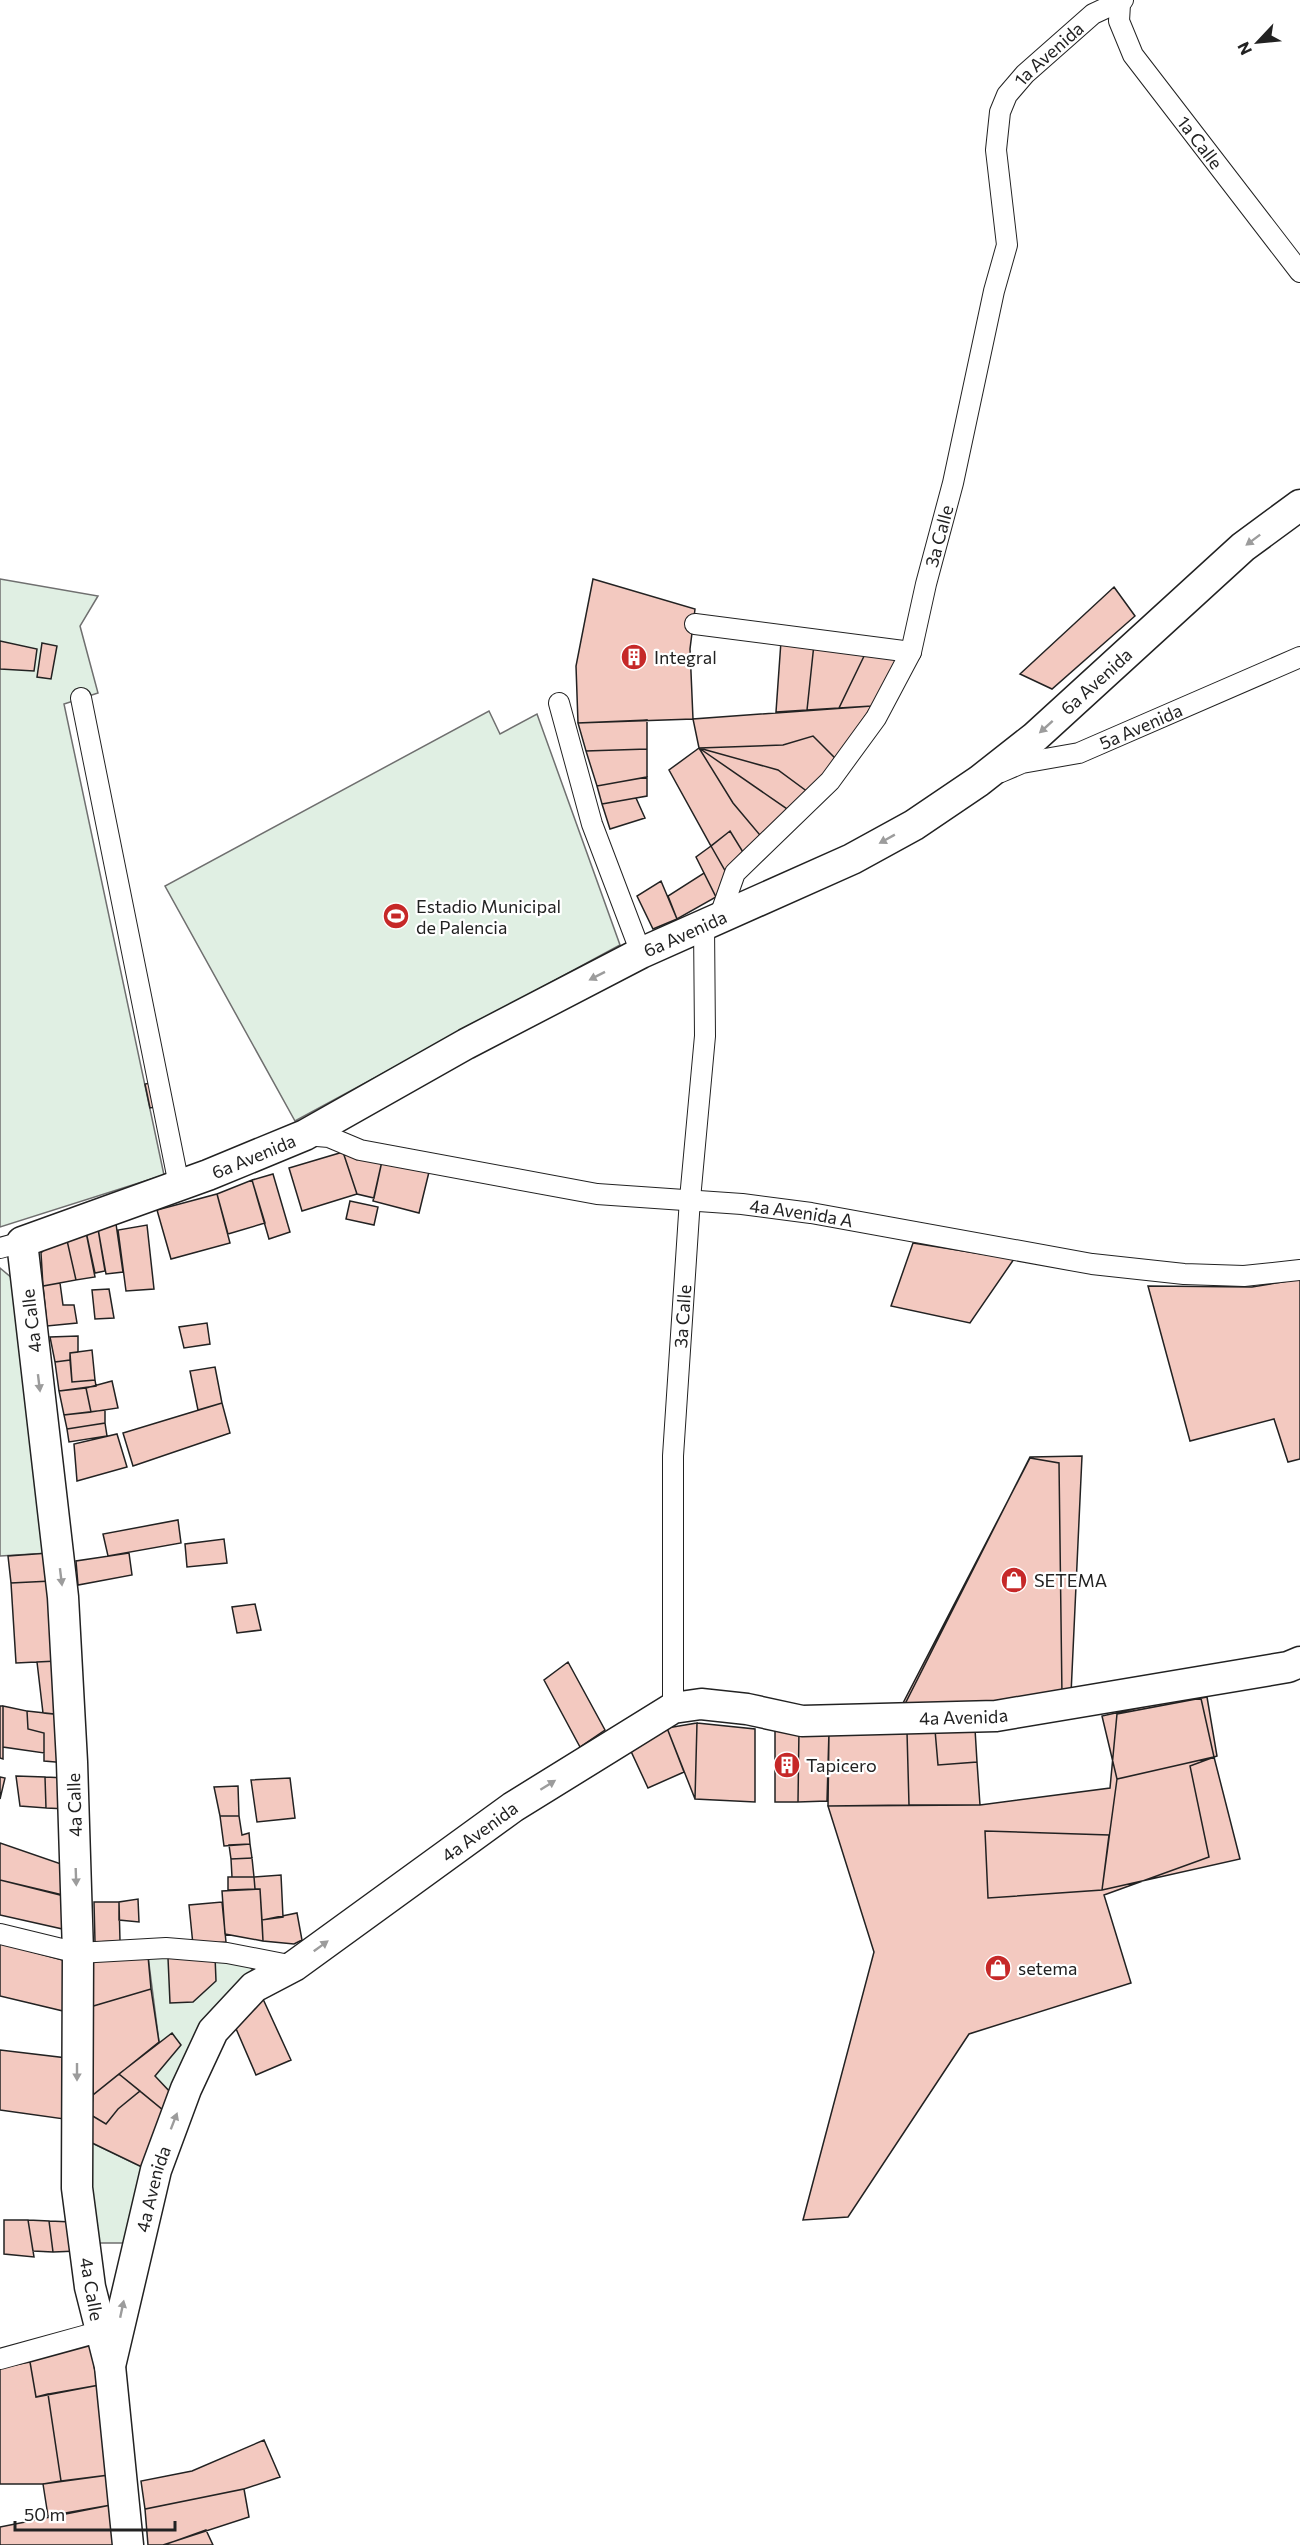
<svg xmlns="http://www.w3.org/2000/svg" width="1300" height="2545" font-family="Commissioner,sans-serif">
  <rect width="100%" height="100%" fill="#fff"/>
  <path fill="#e0efe3" stroke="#6f6f6f" stroke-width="1.5" d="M0 579 98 596 80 626 98 693 64 704 164 1175 0 1227Z
    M489 711 500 734 537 714 620 945 295 1121 165 886Z
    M0 1268 19 1284 49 1553 0 1556Z
    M148 1956 234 1957 252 1969 250 1978 163 2110 119 2074 159 2042Z
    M88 2141 146 2169 128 2243H94Z"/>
  <path fill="#f3c9c0" stroke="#222" stroke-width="1.5" d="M593 579 695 609 690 649 693 719 578 723 576 666Z
    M1114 587 1135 616 1052 689 1020 674Z
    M0 641 37 649 34 671 0 669Z
    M781 641 814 644 807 710 776 712Z
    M42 643 57 646 51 679 37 677Z
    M814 644 867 650 839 708 807 710Z
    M867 650 900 655 872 706 839 708Z
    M872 706 836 759 813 736 783 745 699 748 693 719Z
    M647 720V749L586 751 578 723Z
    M813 736 836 759 808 792 778 770 699 748 783 745Z
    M699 748 733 803 765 841 746 857 730 831 711 846 669 770Z
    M699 748 790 811 765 841 733 803Z
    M699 748 778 770 808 792 790 811Z
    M647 749V777L597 786 586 751Z
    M647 777V796L602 804 597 786Z
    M636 798 645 818 610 829 602 804Z
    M730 831 746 857 727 874 711 846Z
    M711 846 727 874 716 897 696 857Z
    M704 873 716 897 677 919 668 896Z
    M661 881 677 919 653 929 637 896Z
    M156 1082 161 1106 150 1108 145 1084Z
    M343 1152 357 1194 302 1211 289 1168Z
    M343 1152 382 1161 374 1198 357 1194Z
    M382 1161 429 1172 419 1213 373 1201Z
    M273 1174 290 1232 269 1239 252 1180Z
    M252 1180 265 1223 228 1234 217 1194Z
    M217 1194 230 1243 171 1259 157 1210Z
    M350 1201 378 1207 374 1225 346 1219Z
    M115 1217 123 1272 106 1274 97 1223Z
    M97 1223 105 1271 95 1273 85 1227Z
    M147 1225 154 1289 126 1291 118 1230Z
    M85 1227 95 1277 76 1280 66 1236Z
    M66 1236 76 1280 43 1286 41 1253 47 1246Z
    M913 1243 1014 1259 970 1323 891 1306Z
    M1300 1279V1459L1288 1462 1274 1419 1190 1441 1148 1286 1252 1287Z
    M60 1283 63 1305H74L77 1323 47 1326 43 1286Z
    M109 1289 114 1318 95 1319 92 1290Z
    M207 1323 210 1344 184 1348 179 1327Z
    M78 1336V1352L70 1353V1360L55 1362 50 1337Z
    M92 1350 95 1380 72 1382 70 1353Z
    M70 1360 72 1382 95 1380 96 1386 59 1391 55 1362Z
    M215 1367 222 1403 198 1410 190 1371Z
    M112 1381 118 1408 91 1412 86 1388Z
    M86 1388 91 1412 64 1415 59 1391Z
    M222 1403 230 1433 133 1466 123 1433Z
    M105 1410V1423L67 1429 64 1415Z
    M105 1423 107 1436 69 1442 67 1429Z
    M117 1434 127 1467 77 1481 74 1444Z
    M1082 1456 1071 1694 902 1710 1030 1457Z
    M1030 1458 1059 1463 1062 1697 901 1707Z
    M178 1520 181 1543 108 1556 103 1534Z
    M224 1539 227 1563 187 1567 185 1544Z
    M49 1553 51 1581 11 1583 8 1556Z
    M129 1553 132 1575 78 1585 76 1561Z
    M51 1581 57 1661 16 1663 11 1583Z
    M255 1604 261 1630 237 1633 232 1607Z
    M57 1661 63 1715 43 1713 37 1662Z
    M568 1662 605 1730 580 1747 544 1680Z
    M1200 1694 1214 1757 1117 1779 1102 1716Z
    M1207 1697 1217 1756 1190 1766 1209 1857 1104 1895 1131 1983 969 2034 848 2217 803 2220 874 1952 828 1806 980 1805 1110 1788 1117 1714Z
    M0 1706H3V1759L0 1758Z
    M3 1706 27 1711 28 1729 44 1733V1753L3 1747Z
    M27 1711 63 1715 67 1763 44 1761V1733L28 1729Z
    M697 1723 755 1729V1802L695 1799Z
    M697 1723 695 1799 667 1728Z
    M667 1728 684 1772 648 1788 629 1747Z
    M775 1729H799L798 1802H775Z
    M799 1729 829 1731 827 1801 798 1802Z
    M975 1729 977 1762 938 1765 935 1730Z
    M935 1730 938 1765 977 1762 980 1805H909L907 1732Z
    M829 1731 907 1732 909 1805 828 1806Z
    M1214 1757 1240 1859 1102 1890 1117 1779Z
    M16 1776 45 1777 46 1808 20 1806Z
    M0 1777 5 1778 0 1799Z
    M45 1777 66 1778 68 1809 46 1808Z
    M290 1778 295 1818 257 1822 251 1780Z
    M238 1786 239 1816H220L214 1787Z
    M220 1816H239L242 1835 249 1833 250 1844 224 1846Z
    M985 1831 1109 1835 1102 1890 988 1898Z
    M0 1843 64 1865 63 1895 0 1880Z
    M250 1844 252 1858 231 1859 229 1845Z
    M252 1858 254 1877H232L231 1859Z
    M281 1875 283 1917 262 1920 260 1889H255L254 1877Z
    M228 1877H254L255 1889 228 1890Z
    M0 1880 68 1897 67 1930 0 1915Z
    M260 1889 263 1941 225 1934 222 1891Z
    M138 1899 139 1922 119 1920V1902Z
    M94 1902H119L120 1941 95 1942Z
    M222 1902 226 1942 193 1945 189 1905Z
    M297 1913 302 1940 294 1944 263 1941 262 1920Z
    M0 1943 66 1961 63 2011 0 1996Z
    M148 1956 151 1989 90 2007 89 1962Z
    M215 1956 216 1981 193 2002 170 2003 168 1958Z
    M151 1989 159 2042 93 2095 90 2007Z
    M263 1999 291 2060 256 2075 234 2024Z
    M172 2033 181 2045 155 2076 171 2093 163 2110 119 2074Z
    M0 2050 67 2058 64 2119 0 2110Z
    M119 2074 140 2091 118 2109 106 2124 91 2115 93 2095Z
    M140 2091 163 2110 146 2169 88 2141 91 2115 106 2124 118 2109Z
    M4 2220H28L34 2257 4 2254Z
    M28 2220 49 2221 53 2252 33 2251Z
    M49 2221 73 2222 77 2251 53 2252Z
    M96 2344 100 2385 36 2397 30 2362Z
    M30 2362 36 2397 48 2394 61 2481 43 2484H0V2368Z
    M100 2385 109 2475 61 2481 48 2394Z
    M264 2440 280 2477 244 2489 145 2509 141 2481 192 2471Z
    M109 2475 111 2505 48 2516 43 2484Z
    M244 2489 249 2517 163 2545H148L145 2509Z
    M111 2505 118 2545H0V2527Z
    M206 2530 213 2545H164Z"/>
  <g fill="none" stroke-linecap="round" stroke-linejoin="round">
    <defs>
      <g id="minor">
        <path id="s1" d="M1120 4 1119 21 1133 55 1300 272"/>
        <path d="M695 624 911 652"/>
        <path d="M81 698 179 1185"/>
        <path d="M559 703 592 824 641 953"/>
        <path id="s2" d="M1001 772 1022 763 1079 753 1300 657"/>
        <path id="s3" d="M719 918 735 873 830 781 876 718 911 652 926 584 953 483 994 291 1007 245 996 150 1000 112 1007 95 1025 74 1093 14 1123 0"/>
        <path id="s4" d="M305 1135 329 1137 360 1150 597 1194 742 1204 811 1213 1092 1264 1184 1274 1244 1276 1300 1270"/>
        <path d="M0 1248 22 1242"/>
        <path id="s5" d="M673 1708V1456L690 1199 705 1036 704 925"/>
        <path d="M0 1934 78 1953 166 1948 227 1953 294 1966"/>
        <path d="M0 2359 87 2335H100"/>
      </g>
      <g id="primary">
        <path id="s6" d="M110 2366 90 2287 77 2188 78 1953 72 1762 63 1597 22 1242 208 1175 305 1135 466 1044 641 953 852 859 914 825 979 781 1035 737 1243 547 1300 505"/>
        <path id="s7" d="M128 2545 110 2366 156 2170 186 2089 213 2031 254 1987 294 1966 513 1807 673 1708 701 1704 747 1709 802 1721 996 1716 1288 1667 1300 1662"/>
      </g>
    </defs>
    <use href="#minor" stroke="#222" stroke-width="22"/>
    <use href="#primary" stroke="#222" stroke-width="33"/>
    <use href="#minor" stroke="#fff" stroke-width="20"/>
    <use href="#primary" stroke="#fff" stroke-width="30"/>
  </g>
  <defs><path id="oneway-solid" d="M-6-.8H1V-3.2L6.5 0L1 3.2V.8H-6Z" transform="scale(1.5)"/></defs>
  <g fill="#9c9c9c">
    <use href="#oneway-solid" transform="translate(1253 540) rotate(143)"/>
    <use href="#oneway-solid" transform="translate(1046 727) rotate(138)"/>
    <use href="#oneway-solid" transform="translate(887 839) rotate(151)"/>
    <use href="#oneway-solid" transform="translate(597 976) rotate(153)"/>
    <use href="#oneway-solid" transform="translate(39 1383) rotate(83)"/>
    <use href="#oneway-solid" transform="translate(61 1577) rotate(83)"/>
    <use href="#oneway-solid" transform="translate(548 1785) rotate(-32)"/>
    <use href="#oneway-solid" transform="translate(76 1877) rotate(88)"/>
    <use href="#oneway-solid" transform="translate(321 1946) rotate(-36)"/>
    <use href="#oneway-solid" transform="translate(77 2072) rotate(90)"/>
    <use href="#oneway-solid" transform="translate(174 2121) rotate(-69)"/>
    <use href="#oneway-solid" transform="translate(122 2309) rotate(-78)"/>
  </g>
  <defs>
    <symbol id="building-disc" viewBox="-11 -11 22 22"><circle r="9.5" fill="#c62828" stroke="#fff"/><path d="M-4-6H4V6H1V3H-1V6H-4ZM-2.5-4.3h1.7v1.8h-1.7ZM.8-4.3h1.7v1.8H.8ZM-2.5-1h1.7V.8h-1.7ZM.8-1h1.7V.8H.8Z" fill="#fff"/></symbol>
    <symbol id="stadium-disc" viewBox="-11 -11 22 22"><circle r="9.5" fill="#c62828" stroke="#fff"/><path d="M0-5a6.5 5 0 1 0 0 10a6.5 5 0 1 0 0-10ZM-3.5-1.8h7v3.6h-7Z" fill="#fff"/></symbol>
    <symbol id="shop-disc" viewBox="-11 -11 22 22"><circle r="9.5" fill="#c62828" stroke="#fff"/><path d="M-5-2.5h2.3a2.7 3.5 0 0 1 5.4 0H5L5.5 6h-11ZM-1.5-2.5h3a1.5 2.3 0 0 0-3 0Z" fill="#fff"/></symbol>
  </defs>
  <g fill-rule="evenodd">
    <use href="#building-disc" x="619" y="642" width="30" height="30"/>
    <use href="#stadium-disc" x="381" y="901" width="30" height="30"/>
    <use href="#shop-disc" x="999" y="1565" width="30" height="30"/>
    <use href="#building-disc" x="772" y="1750" width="30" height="30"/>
    <use href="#shop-disc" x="983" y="1953" width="30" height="30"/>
  </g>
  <g text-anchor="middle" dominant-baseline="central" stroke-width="4.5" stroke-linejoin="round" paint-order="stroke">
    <g font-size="18" fill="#222" stroke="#fff">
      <text stroke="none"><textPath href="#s3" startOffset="962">1a Avenida</textPath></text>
      <text stroke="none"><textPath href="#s1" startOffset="164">1a Calle</textPath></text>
      <text stroke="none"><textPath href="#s3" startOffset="452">3a Calle</textPath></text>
      <text stroke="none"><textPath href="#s6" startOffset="2349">6a Avenida</textPath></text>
      <text stroke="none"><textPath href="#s2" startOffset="148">5a Avenida</textPath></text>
      <text stroke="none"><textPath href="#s6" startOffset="1863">6a Avenida</textPath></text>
      <text stroke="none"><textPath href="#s6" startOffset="1377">6a Avenida</textPath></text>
      <text stroke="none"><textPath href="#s4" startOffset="504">4a Avenida A</textPath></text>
      <text stroke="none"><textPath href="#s5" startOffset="392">3a Calle</textPath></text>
      <text transform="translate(31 1321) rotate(-97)">4a Calle</text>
      <text stroke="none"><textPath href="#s7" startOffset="1388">4a Avenida</textPath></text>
      <text transform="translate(74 1805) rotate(-92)">4a Calle</text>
      <text stroke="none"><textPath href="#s7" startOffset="866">4a Avenida</textPath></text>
      <text stroke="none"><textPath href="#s7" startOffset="362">4a Avenida</textPath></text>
      <text transform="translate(92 2289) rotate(80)">4a Calle</text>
    </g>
    <g font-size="18" fill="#222" stroke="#fff" text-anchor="start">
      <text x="654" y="657">Integral</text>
      <text x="416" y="906">Estadio Municipal<tspan x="416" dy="21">de Palencia</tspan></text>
      <text x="1034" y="1580">SETEMA</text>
      <text x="806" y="1765">Tapicero</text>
      <text x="1018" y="1968">setema</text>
    </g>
  </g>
  <g transform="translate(1258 42) rotate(244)" stroke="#ffffff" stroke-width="4.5" paint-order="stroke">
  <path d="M0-4.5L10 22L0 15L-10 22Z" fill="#222222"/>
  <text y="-9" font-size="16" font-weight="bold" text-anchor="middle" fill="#222222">N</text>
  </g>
  <path d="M15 2521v9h160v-9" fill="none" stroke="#222222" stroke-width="3"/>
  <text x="24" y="2521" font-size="18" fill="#222222" stroke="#ffffff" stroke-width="4.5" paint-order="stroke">50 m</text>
</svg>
